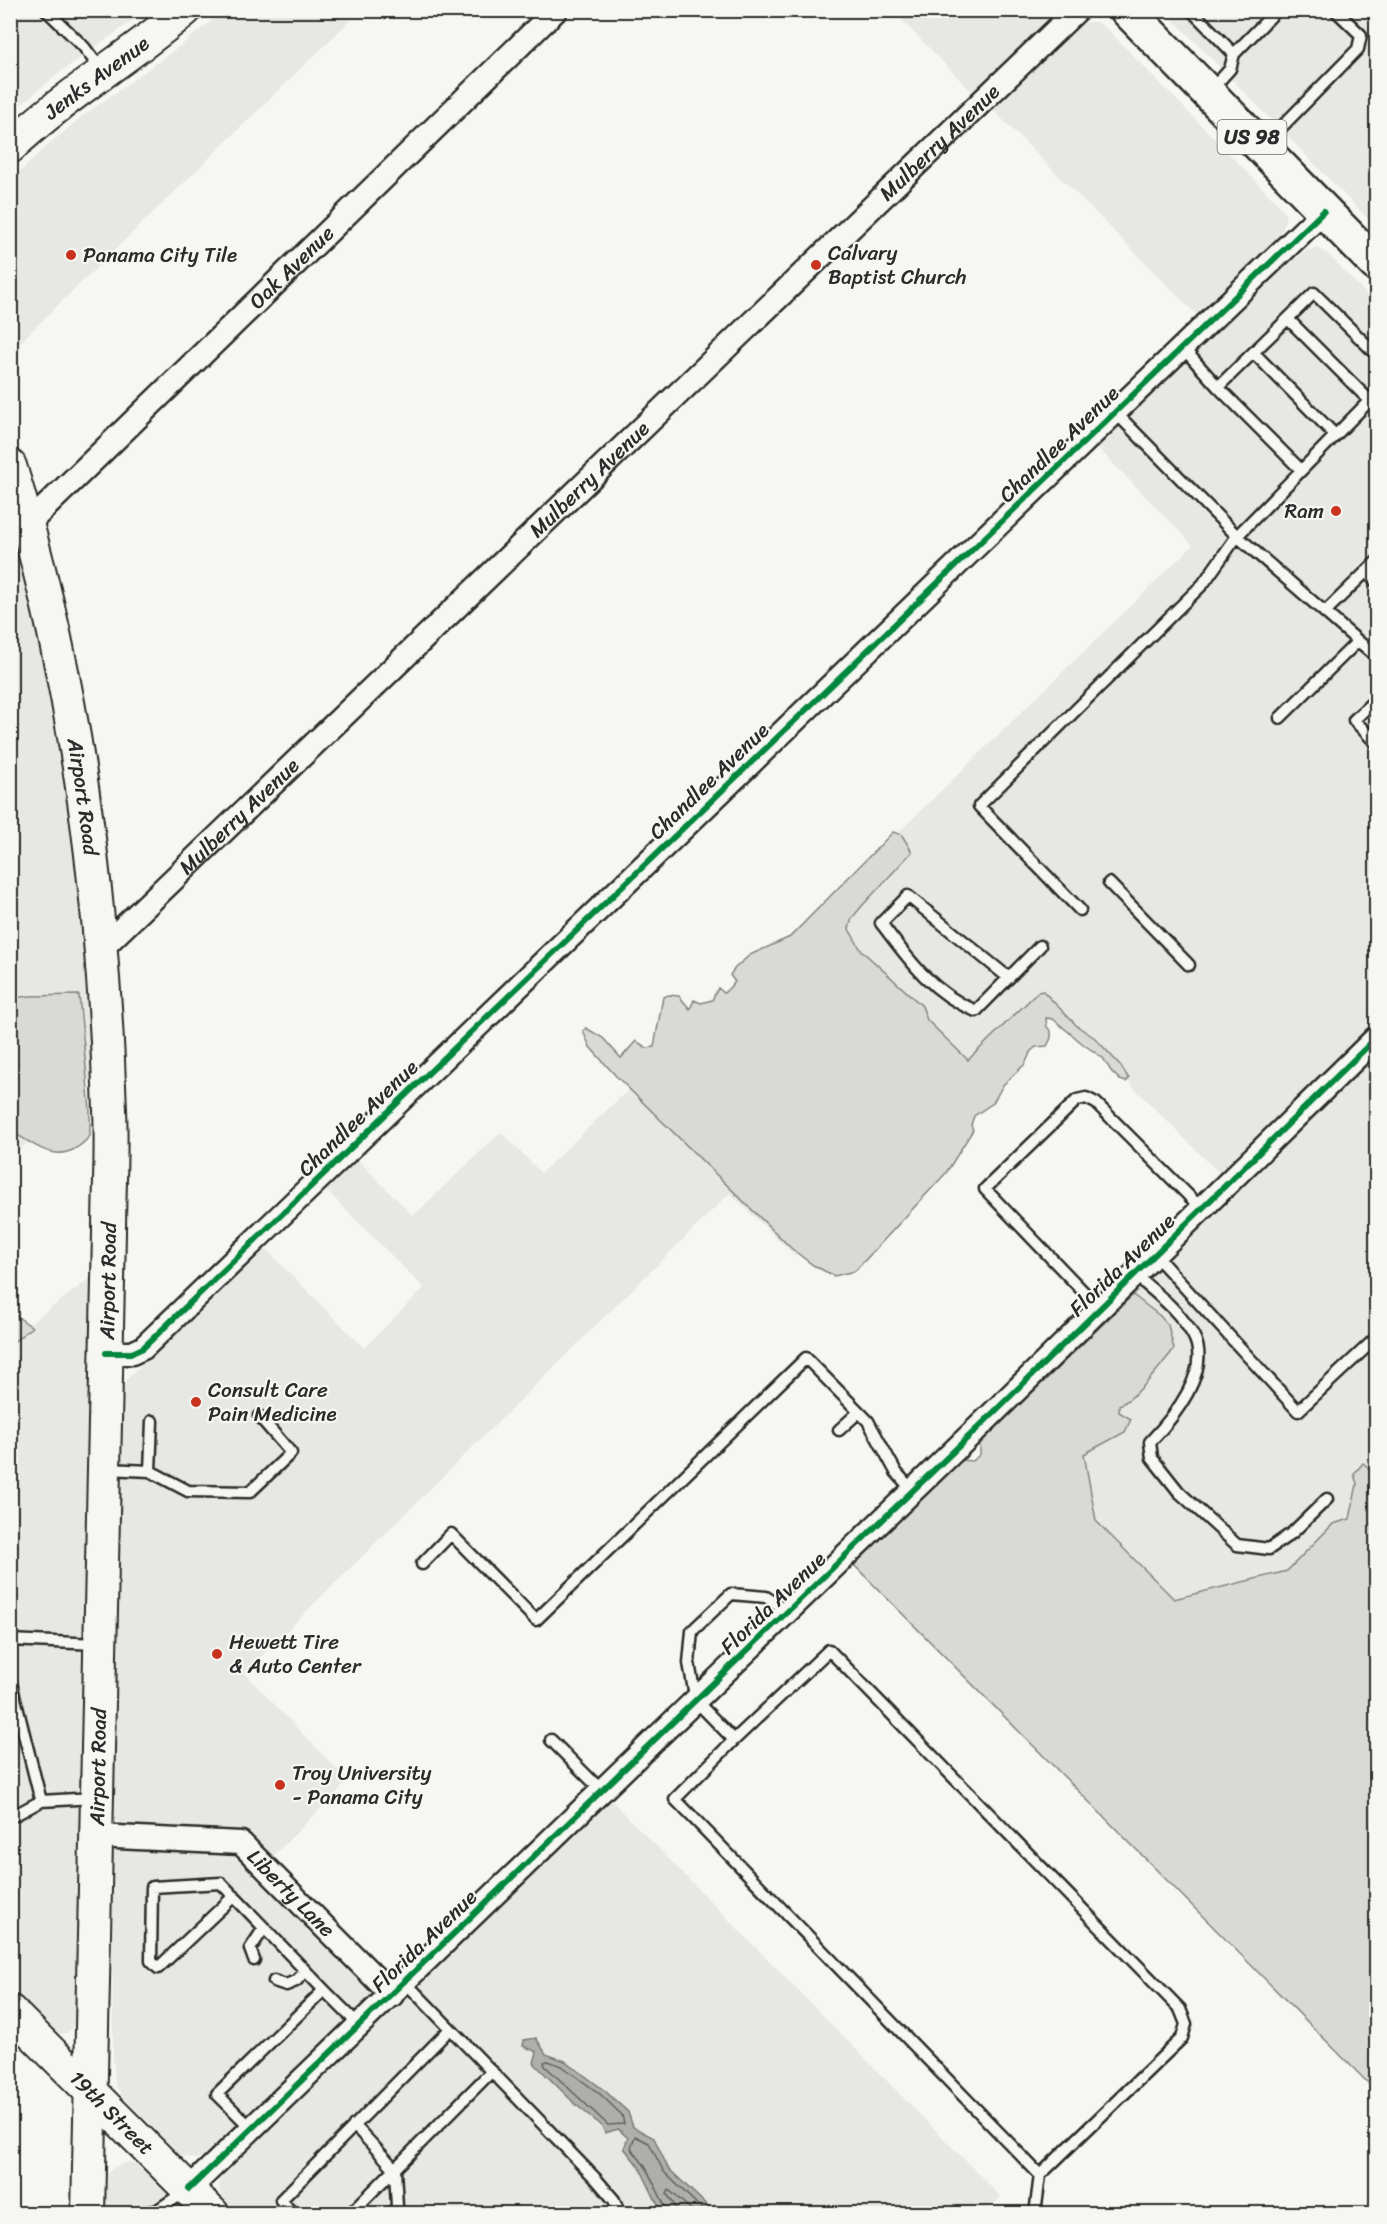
<svg xmlns="http://www.w3.org/2000/svg" width="1387" height="2224" font-family="Sriracha,sans-serif">
  <rect width="100%" height="100%" fill="#f6f6f2"/>
  <filter id="ink" filterUnits="userSpaceOnUse"><feTurbulence type="fractalNoise" baseFrequency=".0167" numOctaves="2"/><feDisplacementMap in="SourceGraphic" scale="12" xChannelSelector="R" yChannelSelector="G"/><feConvolveMatrix kernelMatrix="1 2 1 2 8 2 1 2 1" color-interpolation-filters="sRGB"/></filter>
  <g filter="url(#ink)">
    <path fill="#e7e7e3" d="M11 11H146L59 73 11 113Z
      M223 11H360L11 351V181L36 156 80 118 187 41Z
      M893 11H1057L975 95Z
      M1165 11H1370L1376 18V227Z
      M1087 22H1097L1107 29 1279 205 1286 215 1283 229 1265 256 1200 318 988 105 1071 28Z
      M1315 249H1320L1328 254 1376 304V1024L1222 1176 1050 1004 795 1256 730 1193 244 1673 348 1781 270 1859 246 1835 227 1828 128 1827 120 1824 113 1816 121 1393 126 1380 263 1246 364 1348 424 1288 324 1188 355 1157 413 1216 501 1132 541 1173 905 826 1193 545 1094 444 1279 268 1307 250Z
      M10 515 28 587 60 742 86 941 94 1075 11 1159Z
      M1376 1052V1506L1213 1668 982 1435Z
      M93 1276 78 2013 72 2029 66 2033 58 2034 11 1987V1338Z
      M609 1798 1001 2197 984 2214H234L224 2202 219 2190 220 2179 227 2167Z
      M122 1847 234 1853 378 1995 215 2149 196 2159 180 2155 122 2096 115 2084 113 2059 112 1853Z
      M129 2162 136 2164 190 2213 102 2214 105 2176 116 2166Z"/>
    <path fill="#d9d9d5" stroke="#828280" stroke-width="1.5" d="M893 832 902 835 912 852 862 906 852 918 849 929 861 950 922 1006 927 1020 968 1060 1038 992 1043 991 1077 1026 1095 1038 1120 1065 1129 1079 1126 1082 1120 1080 1111 1071 1103 1058 1083 1044 1053 1019 1046 1018 1047 1027 1051 1031V1038L1047 1046 1036 1047 1031 1051 1025 1064 1003 1085 993 1103 974 1116 971 1125 973 1130 946 1173 855 1271 834 1276 813 1265 792 1249 615 1075 590 1047 583 1031 586 1028 603 1038 621 1058 636 1041 647 1048 654 1047 663 997 669 995 679 996 690 1009 694 1000 701 1003 712 1000 718 988 724 993 735 982 730 975 735 968 750 955 790 937Z
      M10 993 14 998 30 996 79 995 90 1110V1136C63 1167 42 1150 13 1132L11 1135Z
      M1133 1295 1160 1316 1168 1325 1174 1349C1162 1364 1136 1399 1119 1405V1412L1131 1419 1125 1432 1084 1454 1096 1521 1174 1599 1287 1571 1333 1524 1350 1519 1357 1484 1354 1474 1363 1463 1376 1474V2091L852 1563 959 1460 973 1461 980 1454V1443Z
      M11 1312 32 1327 11 1344Z"/>
    <path fill="#aeaeab" stroke="#7a7a78" stroke-width="1.5" d="M536 2038 546 2054 565 2061 604 2090 628 2112 633 2127 654 2138 668 2168 715 2213H664L657 2203 640 2168 624 2148 628 2138 618 2129 605 2133 602 2126 575 2104 534 2063 537 2052 523 2046 524 2040Z"/>
    <g fill="none" stroke-linecap="round" stroke-linejoin="round">
      <path stroke="#5f5f5e" stroke-width="1.5" d="M548 2061 562 2066 600 2094 622 2115 624 2124 608 2125 545 2066 544 2062Z
        M669 2214 645 2166 631 2148 635 2136 649 2143 664 2172 707 2214
        M676 2214 675 2206 667 2194 669 2190 696 2214"/>
      <defs>
        <path id="lane" d="M46 10 84 47 102 71
          M1052 10 1064 23
          M1191 10 1234 54
          M1210 91 1230 69 1234 54 1277 10
          M1264 145 1358 49 1361 35 1335 10
          M1288 319 1370 401
          M1183 348 1218 387 1314 293 1376 354
          M1254 353 1335 435
          M1218 387 1301 470
          M1116 413 1237 536 1358 641 1280 718
          M1367 572 1376 582
          M1326 611 1376 562
          M1358 641 1376 656
          M1376 699 1354 720 1376 743
          M1109 883 1189 965
          M1080 910 979 806 1203 584 1237 536 1376 394
          M1009 978 908 896 881 923C908 959 933 994 976 1011L1040 946
          M1155 1255 1298 1411 1376 1338
          M1135 1275C1156 1293 1179 1310 1193 1335 1213 1370 1173 1418 1150 1442L1152 1458 1179 1492 1237 1545 1269 1549 1292 1533 1327 1499
          M1100 1309 985 1189 1077 1100 1086 1098 1096 1103 1202 1209
          M839 1430 859 1412
          M107 1469 150 1471 188 1491 250 1492 291 1453 259 1416
          M150 1471 152 1421
          M422 1564 451 1534 536 1620 806 1358 868 1421 896 1472 913 1491
          M10 1640 97 1644
          M10 1679 41 1801
          M551 1740 602 1791
          M734 1740 829 1650 1180 2009 1186 2024 1182 2038 1040 2175 675 1799 734 1740 696 1701 689 1663 692 1631 731 1594 766 1597 788 1611
          M15 1815 41 1801 94 1798
          M234 1896 158 1968 151 1961 152 1887 221 1883 324 1990 217 2094 252 2129
          M254 1960 250 1949 264 1928
          M274 1981 286 1985 296 1981 306 1971
          M405 1982 596 2179 614 2200 620 2214
          M324 1990 360 2026
          M354 2125 395 2169 397 2207 391 2214
          M133 2214 156 2211 186 2191
          M293 2214 281 2200 450 2029
          M350 2214 492 2071
          M1035 2214 1040 2175"/>
        <g id="street">
          <path id="s1" d="M28 524 556 10"/>
          <path id="s2" d="M102 948 1077 10"/>
          <path d="M106 1353H132L143 1348 1324 211"/>
          <path id="s3" d="M96 1836 241 1843 392 1995"/>
          <path d="M189 2189 988 1418 1376 1038"/>
        </g>
        <g id="secondary">
          <path id="s4" d="M10 147C65 95 128 58 185 10"/>
          <path id="s5" d="M10 466C75 674 103 892 110 1110 112 1151 109 1192 109 1233 107 1327 105 1422 103 1516 98 1748 95 1981 88 2214"/>
          <path id="s6" d="M10 2011 213 2214"/>
        </g>
        <path id="highway" d="M1127 10 1376 264"/>
      </defs>
      <use href="#lane" stroke="#2b2b2b" stroke-width="15"/>
      <use href="#street" stroke="#2b2b2b" stroke-width="27"/>
      <use href="#secondary" stroke="#2b2b2b" stroke-width="36"/>
      <use href="#highway" stroke="#2b2b2b" stroke-width="38"/>
      <use href="#lane" stroke="#f6f6f2" stroke-width="10"/>
      <use href="#street" stroke="#f6f6f2" stroke-width="22"/>
      <use href="#secondary" stroke="#f6f6f2" stroke-width="32"/>
      <use href="#highway" stroke="#f6f6f2" stroke-width="33"/>
      <defs>
        <path id="cycleway" d="M106 1353H132L143 1348 1324 211
          M189 2189 988 1418 1376 1038"/>
      </defs>
      <use href="#cycleway" stroke="#f6f6f2" stroke-width="10"/>
      <use href="#cycleway" stroke="#00873e" stroke-width="6"/>
    </g>
  </g>
  <g fill="#c8321e" stroke="#f6f6f2" stroke-width="2">
    <circle cx="71" cy="255" r="6"/>
    <circle cx="816" cy="265" r="6"/>
    <circle cx="1336" cy="511" r="6"/>
    <circle cx="196" cy="1402" r="6"/>
    <circle cx="217" cy="1654" r="6"/>
    <circle cx="280" cy="1785" r="6"/>
  </g>
  <g text-anchor="middle" dominant-baseline="central" stroke-width="4.5" stroke-linejoin="round" paint-order="stroke">
    <rect fill="#f6f6f2" stroke="#686867" stroke-width="1.5" x="1217.5" y="120" width="69" height="34" rx="4.5"/>
    <g font-size="20" font-weight="bold" fill="#2b2b2b">
      <text x="1252" y="137">US 98</text>
    </g>
    <g font-size="21" fill="#2b2b2b" stroke="#f6f6f2">
      <text stroke="none"><textPath href="#s4" startOffset="111">Jenks Avenue</textPath></text>
      <text stroke="none"><textPath href="#s2" startOffset="1162">Mulberry Avenue</textPath></text>
      <text stroke="none"><textPath href="#s1" startOffset="368">Oak Avenue</textPath></text>
      <text transform="translate(1059 444) rotate(-44)">Chandlee Avenue</text>
      <text stroke="none"><textPath href="#s2" startOffset="676">Mulberry Avenue</textPath></text>
      <text transform="translate(709 781) rotate(-44)">Chandlee Avenue</text>
      <text stroke="none"><textPath href="#s5" startOffset="339">Airport Road</textPath></text>
      <text stroke="none"><textPath href="#s2" startOffset="190">Mulberry Avenue</textPath></text>
      <text transform="translate(358 1118) rotate(-44)">Chandlee Avenue</text>
      <text transform="translate(1122 1265) rotate(-44)">Florida Avenue</text>
      <text transform="translate(108 1281) rotate(-89)">Airport Road</text>
      <text transform="translate(773 1603) rotate(-44)">Florida Avenue</text>
      <text transform="translate(98 1767) rotate(-89)">Airport Road</text>
      <text stroke="none"><textPath href="#s3" startOffset="216">Liberty Lane</textPath></text>
      <text transform="translate(424 1941) rotate(-44)">Florida Avenue</text>
      <text stroke="none"><textPath href="#s6" startOffset="144">19th Street</textPath></text>
    </g>
    <g font-size="21" fill="#2b2b2b" stroke="#f6f6f2" text-anchor="start">
      <text x="828" y="253">Calvary<tspan x="828" dy="24">Baptist Church</tspan></text>
      <text x="83" y="255">Panama City Tile</text>
      <text x="1324" y="511" text-anchor="end">Ram</text>
      <text x="208" y="1390">Consult Care<tspan x="208" dy="24">Pain Medicine</tspan></text>
      <text x="229" y="1642">Hewett Tire<tspan x="229" dy="24">&amp; Auto Center</tspan></text>
      <text x="292" y="1773">Troy University<tspan x="292" dy="24">- Panama City</tspan></text>
    </g>
  </g>
  <rect width="1387" height="2224" fill="none" stroke="#f6f6f2" stroke-width="36"/>
  <rect x="18" y="18" width="1351" height="2188" fill="none" stroke="#2b2b2b" stroke-width="2" filter="url(#ink)"/>
</svg>
